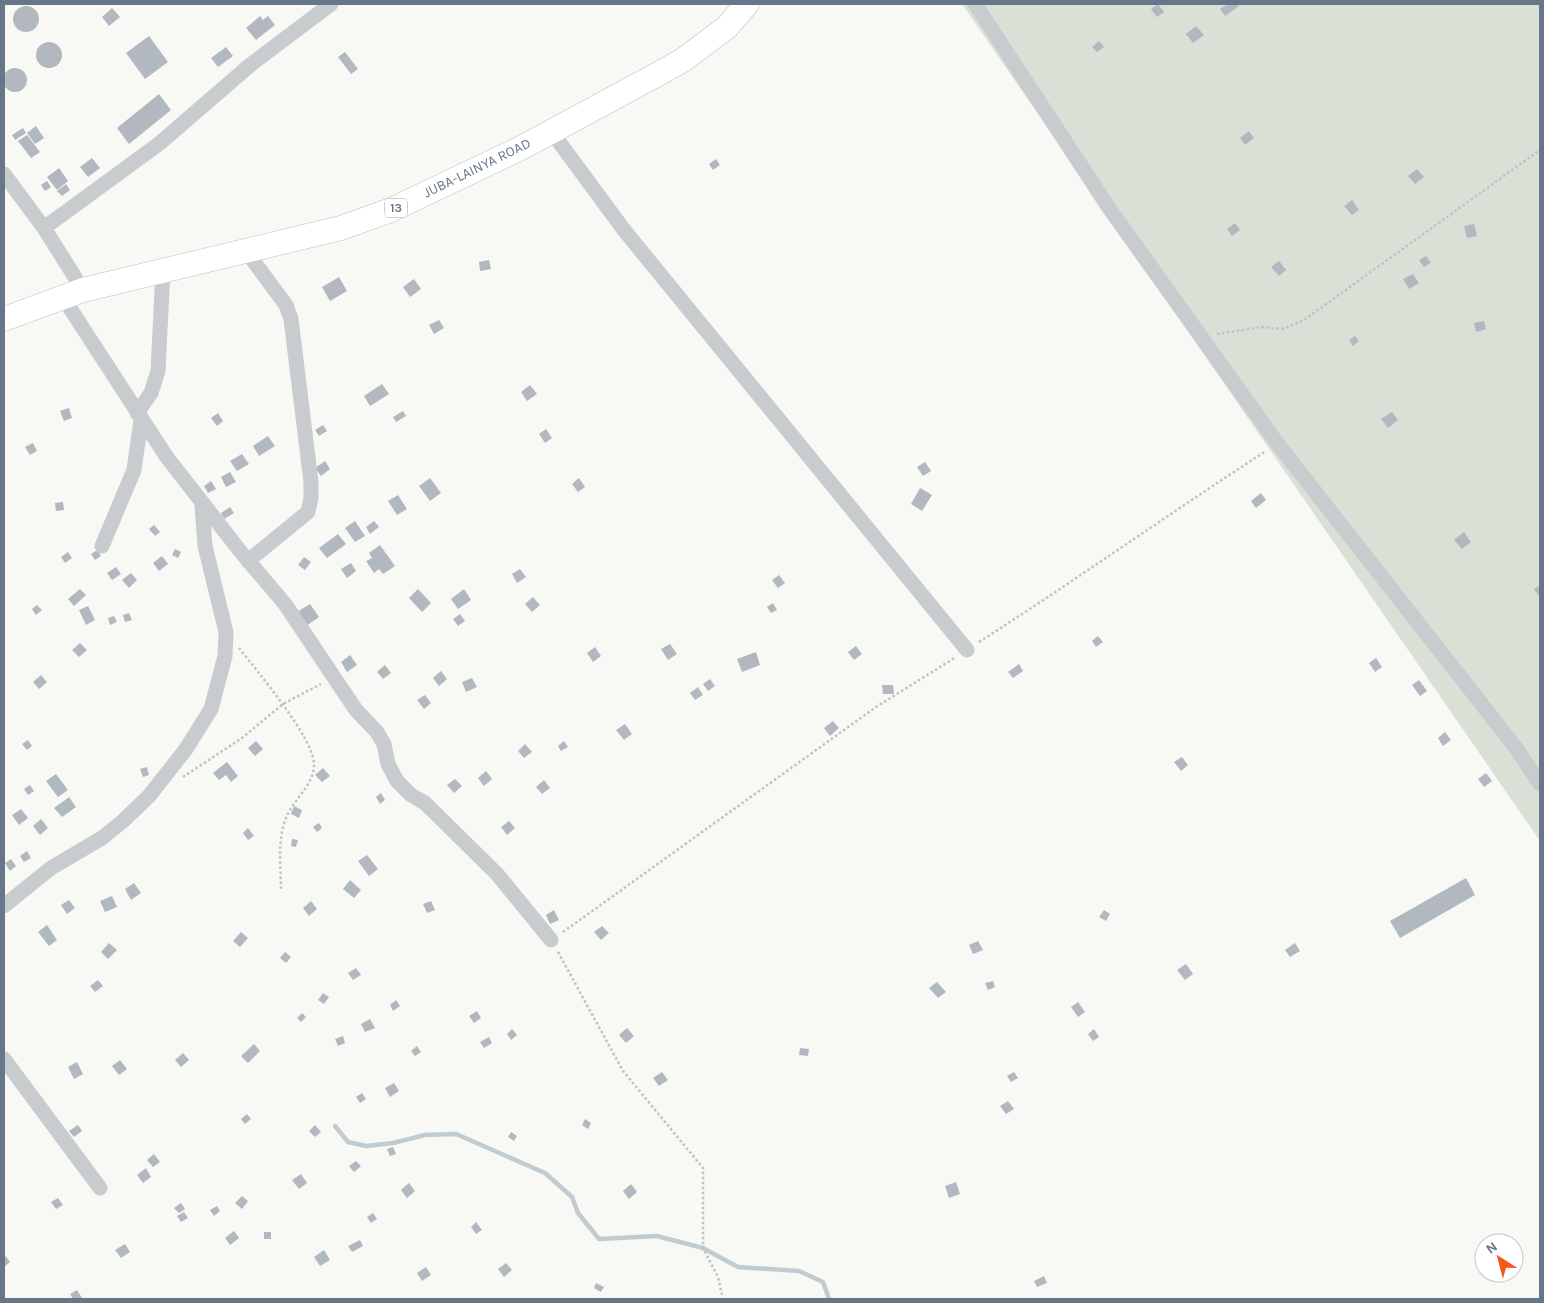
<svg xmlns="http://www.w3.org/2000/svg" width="1544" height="1303" font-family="Karla,sans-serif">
  <rect width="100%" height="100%" fill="#f8f8f5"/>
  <path fill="#d9e1d6" d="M962 4H1540V841Z"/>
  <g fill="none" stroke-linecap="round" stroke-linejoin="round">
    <path stroke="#c1ccd1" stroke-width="4.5" d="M335 1126 348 1142 366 1146 393 1143 425 1135 456 1134 545 1173 572 1197 578 1213 599 1239 657 1236 703 1248 738 1267 799 1271 823 1282 829 1299"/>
  </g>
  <path fill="#b1b8bf" d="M1158 4 1164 12 1157 17 1151 9Z
    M1228 4H1237L1239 6 1225 16 1220 9Z
    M13 19a13 13 0 1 1 26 0a13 13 0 1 1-26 0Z
    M112 8 120 17 109 26 102 17Z
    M260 16 263 20 268 16 275 25 256 40 246 28Z
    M1196 26 1204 35 1193 43 1186 34Z
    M149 36 168 62 145 79 126 53Z
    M1099 41 1104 47 1097 52 1092 47Z
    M36 55a13 13 0 1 1 26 0a13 13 0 1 1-26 0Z
    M226 47 233 56 218 67 211 58Z
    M345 52 358 69 351 74 338 57Z
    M3 80a12 12 0 1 1 24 0a12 12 0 1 1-24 0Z
    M159 94 171 110 129 144 117 128Z
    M36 126 44 138 35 144 27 133Z
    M23 128 26 133 15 140 12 135Z
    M1249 131 1254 138 1245 145 1240 138Z
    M27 135 40 152 31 158 18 141Z
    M92 158 100 168 88 177 80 167Z
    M716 159 720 165 713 170 709 164Z
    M59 168 68 181 57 190 47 177Z
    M1417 169 1424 177 1415 184 1408 176Z
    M47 181 51 187 45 191 41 185Z
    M66 184 70 190 62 196 57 191Z
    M1352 200 1359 210 1352 215 1344 206Z
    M1235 223 1240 230 1232 236 1227 229Z
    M1474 224 1477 236 1467 238 1464 226Z
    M1426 256 1431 263 1424 267 1419 260Z
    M489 260 491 269 480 271 479 262Z
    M1279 261 1286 270 1279 276 1271 267Z
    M1413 274 1419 283 1409 289 1403 279Z
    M339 277 347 291 330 301 322 287Z
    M414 279 421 289 410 297 403 287Z
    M439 320 444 328 434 334 429 325Z
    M1484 321 1486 329 1476 332 1474 323Z
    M1355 336 1359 341 1353 346 1349 340Z
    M382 384 389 394 370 406 364 396Z
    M530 385 537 394 527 401 521 392Z
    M69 408 72 418 64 421 60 411Z
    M403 411 406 416 396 422 393 417Z
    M1392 412 1398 420 1388 428 1381 419Z
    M218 413 223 421 217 426 211 418Z
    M323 425 327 431 319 436 315 430Z
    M546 429 552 438 545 443 539 434Z
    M268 436 275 446 259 456 253 446Z
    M33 443 37 451 30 455 25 447Z
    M242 454 249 464 237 471 230 461Z
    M325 461 330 469 321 476 315 468Z
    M925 462 931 471 923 476 917 467Z
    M230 472 236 482 226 487 221 477Z
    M430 478 441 493 430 501 419 486Z
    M579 478 585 487 578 492 572 484Z
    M211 481 216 489 208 493 204 486Z
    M920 488 932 495 922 511 911 504Z
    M1261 493 1266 500 1256 508 1251 501Z
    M398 495 407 509 397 515 388 501Z
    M63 502 64 510 56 511 55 503Z
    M230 507 234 513 224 519 221 513Z
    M355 521 365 536 355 542 345 528Z
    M374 521 379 527 370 534 366 527Z
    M154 525 160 532 155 536 149 529Z
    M1464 532 1471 542 1462 549 1454 540Z
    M338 534 346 544 327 558 319 548Z
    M380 545 395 566 383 574 379 569 374 573 366 561 372 558 369 553Z
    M175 549 181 552 178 558 172 555Z
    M97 550 101 556 95 560 91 554Z
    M68 552 72 558 65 563 61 557Z
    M162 556 168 564 159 571 153 563Z
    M304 557 311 562 305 570 298 565Z
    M351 563 356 571 347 578 341 569Z
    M116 567 121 574 112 580 107 573Z
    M520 569 526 577 517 583 512 574Z
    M131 573 137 580 129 588 122 580Z
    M779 575 785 583 778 588 772 580Z
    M1540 585V594L1538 595 1534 589Z
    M80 589 86 595 74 606 68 599Z
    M418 589 431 603 422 612 409 598Z
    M464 589 471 600 458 609 451 599Z
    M533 597 540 605 532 612 525 604Z
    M773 603 777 610 771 613 767 607Z
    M310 604 319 617 306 626 297 612Z
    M37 605 42 610 36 615 32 609Z
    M88 606 95 620 86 625 79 610Z
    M129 613 132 620 125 622 123 615Z
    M460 614 465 621 458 626 453 619Z
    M114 616 117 622 110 625 108 618Z
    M1098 636 1103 642 1096 647 1092 641Z
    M80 643 87 650 79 657 72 650Z
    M670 644 677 654 668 660 661 649Z
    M856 646 862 654 854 660 848 652Z
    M595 647 601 656 593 662 587 653Z
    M756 652 760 665 742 672 737 659Z
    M350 655 357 665 347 672 341 662Z
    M1376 658 1382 667 1375 672 1369 663Z
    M1019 664 1023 671 1013 678 1008 672Z
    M385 665 391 673 383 679 377 672Z
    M441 671 447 679 439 686 433 678Z
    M41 675 47 682 39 689 33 682Z
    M472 678 477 687 466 692 462 682Z
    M710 679 715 686 708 691 703 684Z
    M1419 680 1427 691 1420 696 1412 685Z
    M882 685H893L894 694H883Z
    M698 687 703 695 695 700 690 693Z
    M425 695 431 703 424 709 417 700Z
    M833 721 839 728 830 736 824 728Z
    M625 724 632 734 624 740 616 730Z
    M1445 732 1451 740 1443 746 1438 738Z
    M28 740 32 746 27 750 22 744Z
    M256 741 263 749 255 756 248 748Z
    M564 741 568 747 561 751 558 746Z
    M525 744 532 752 524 758 518 751Z
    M1182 757 1188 765 1181 771 1174 762Z
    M227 762 238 776 231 782 226 775 219 780 213 773Z
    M147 767 149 775 143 777 140 769Z
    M323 768 330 776 322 782 315 775Z
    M486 771 492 779 484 786 478 778Z
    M1486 773 1492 781 1484 787 1478 779Z
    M56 774 68 790 58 797 46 781Z
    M455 779 462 786 454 793 447 785Z
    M544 780 550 788 542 794 536 787Z
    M30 785 34 791 28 795 24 789Z
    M381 793 385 800 380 804 376 797Z
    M69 797 76 807 62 817 54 808Z
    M294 806 302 810 299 818 291 814Z
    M21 809 28 818 19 825 12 815Z
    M41 819 48 828 40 835 33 826Z
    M509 821 515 828 507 835 501 827Z
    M319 823 322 828 317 832 313 827Z
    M248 828 254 836 248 840 243 833Z
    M292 839 298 840 296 847 291 846Z
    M27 851 31 858 24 862 20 856Z
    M367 855 378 869 369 876 358 861Z
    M11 859 16 866 10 871 5 863Z
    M1466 878 1475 895 1400 938 1390 921Z
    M350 880 361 890 354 898 343 889Z
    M134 883 141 893 131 900 125 889Z
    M112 896 117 907 105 912 100 901Z
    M69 900 75 908 67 914 61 905Z
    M311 901 317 909 309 916 303 908Z
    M431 901 435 910 427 913 423 904Z
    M554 910 559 920 550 924 546 915Z
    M1104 910 1110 914 1106 921 1099 917Z
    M47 925 57 940 49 946 38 932Z
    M602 926 609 933 601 940 594 932Z
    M241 932 248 938 240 947 233 941Z
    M978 941 983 950 973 954 969 945Z
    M109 943 117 950 108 959 101 952Z
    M1295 943 1300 951 1290 957 1285 950Z
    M285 952 291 957 286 963 280 958Z
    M1186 964 1193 974 1185 980 1177 970Z
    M356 968 361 975 353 980 348 973Z
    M98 980 103 986 95 992 90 986Z
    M993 981 995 987 988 990 985 983Z
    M937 982 946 992 938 998 929 988Z
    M323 993 329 997 324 1004 318 1000Z
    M396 1000 400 1006 393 1011 390 1005Z
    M1078 1002 1085 1012 1078 1017 1071 1007Z
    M477 1011 481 1018 474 1023 469 1016Z
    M302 1013 306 1017 301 1022 297 1018Z
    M370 1019 375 1028 365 1032 361 1024Z
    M627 1028 634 1036 626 1043 619 1035Z
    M512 1029 517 1035 511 1040 507 1034Z
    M1094 1029 1099 1037 1093 1041 1088 1034Z
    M343 1036 345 1043 338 1046 335 1039Z
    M489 1037 492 1043 484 1048 480 1042Z
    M254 1044 260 1051 248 1063 241 1056Z
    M417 1046 421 1052 415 1056 411 1051Z
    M800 1048 809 1049 808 1056 799 1055Z
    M183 1053 189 1060 181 1067 175 1060Z
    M120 1060 127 1069 119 1075 112 1066Z
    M77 1062 83 1074 74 1079 68 1067Z
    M662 1072 668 1080 659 1086 653 1078Z
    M1014 1072 1018 1078 1011 1082 1007 1076Z
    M394 1083 399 1091 390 1097 385 1088Z
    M362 1093 366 1099 360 1103 356 1097Z
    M1008 1101 1014 1109 1006 1114 1000 1106Z
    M247 1114 251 1119 245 1124 241 1119Z
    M585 1119 591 1123 588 1129 582 1125Z
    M78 1125 82 1131 74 1137 69 1131Z
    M315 1125 321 1132 315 1137 309 1131Z
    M511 1132 517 1136 514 1141 508 1137Z
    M393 1147 396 1154 390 1156 387 1149Z
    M154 1154 160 1162 153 1167 147 1160Z
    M356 1161 361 1166 354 1172 349 1166Z
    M146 1168 151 1177 143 1183 137 1175Z
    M301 1174 307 1183 299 1189 292 1180Z
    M956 1182 960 1194 949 1198 945 1186Z
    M409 1183 415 1191 407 1198 401 1190Z
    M631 1184 637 1192 629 1199 623 1191Z
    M242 1196 248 1201 242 1209 235 1203Z
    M58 1198 63 1205 56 1209 51 1202Z
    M181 1203 185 1209 179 1213 174 1208Z
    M217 1206 220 1211 214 1216 210 1210Z
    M184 1212 188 1218 181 1222 177 1216Z
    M373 1213 377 1219 371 1223 367 1217Z
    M476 1222 482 1230 476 1234 471 1227Z
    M234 1231 239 1238 230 1245 225 1238Z
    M264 1232H271V1239H264Z
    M360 1240 363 1246 352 1252 348 1246Z
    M125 1244 130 1252 121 1258 115 1250Z
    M324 1250 330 1260 320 1266 314 1257Z
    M4 1254 10 1262 4 1267Z
    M506 1263 512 1270 504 1277 498 1269Z
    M426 1267 431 1275 422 1281 417 1273Z
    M1044 1276 1047 1283 1037 1287 1034 1281Z
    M596 1283 604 1287 601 1292 594 1288Z
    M77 1290 82 1298 73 1299 70 1294Z"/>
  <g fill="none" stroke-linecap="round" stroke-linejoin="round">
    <defs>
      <path id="primary" d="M4 319 83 290 341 228 391 210 521 148 660 73 683 60 727 27 747 4"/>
    </defs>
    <use href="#primary" stroke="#bbbfc3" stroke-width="25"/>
    <path stroke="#bfc2c4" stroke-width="2.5" stroke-dasharray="2.5 2.5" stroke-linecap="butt" d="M1217 334 1262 327 1283 329 1304 320 1540 150
      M979 642C1076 580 1170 513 1266 451
      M239 648C256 670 316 740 314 766 313 786 293 800 286 818 277 841 281 867 281 890
      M183 777 242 738 283 704 321 684
      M563 932 876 707 956 657
      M558 952 623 1071 703 1168V1248L718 1277 722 1295"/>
    <path stroke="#c8cccf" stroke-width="15" d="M975 4 1109 208 1277 443 1516 748 1540 784
      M551 131 624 230 967 650
      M4 174 44 228 83 290
      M44 228 160 143 249 66 331 4
      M246 251 286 305 291 319 311 482V498L308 512 248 561
      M62 296 166 456 240 551 285 604 356 710 377 732 384 744 388 764 397 781 411 795 425 803 497 874 551 940
      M137 413 151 393 158 371 163 270
      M102 546 134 470 141 420
      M4 906 51 868 102 838 123 821 149 796 186 749 211 709 225 656 226 632 205 546 202 505
      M4 1059 100 1188"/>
    <use href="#primary" stroke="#fff" stroke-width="24"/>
  </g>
  <g text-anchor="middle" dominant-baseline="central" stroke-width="5" stroke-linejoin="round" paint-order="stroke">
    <rect fill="#fff" stroke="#93a0ac" stroke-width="1" x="385" y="198.5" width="22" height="19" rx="4"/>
    <g font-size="12" font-weight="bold" fill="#657789">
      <text x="396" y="208">13</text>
    </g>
    <g font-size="14" fill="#657789" stroke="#fff">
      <text transform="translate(477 168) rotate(-26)">JUBA-LAINYA ROAD</text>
    </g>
  </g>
  <rect width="1544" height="1303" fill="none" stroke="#657789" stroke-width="10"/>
  <g transform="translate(1499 1258) rotate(324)"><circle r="24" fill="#ffffff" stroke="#c1c9d0"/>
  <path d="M0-4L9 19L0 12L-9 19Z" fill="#f2581c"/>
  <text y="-8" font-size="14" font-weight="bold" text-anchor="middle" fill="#657789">N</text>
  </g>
</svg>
